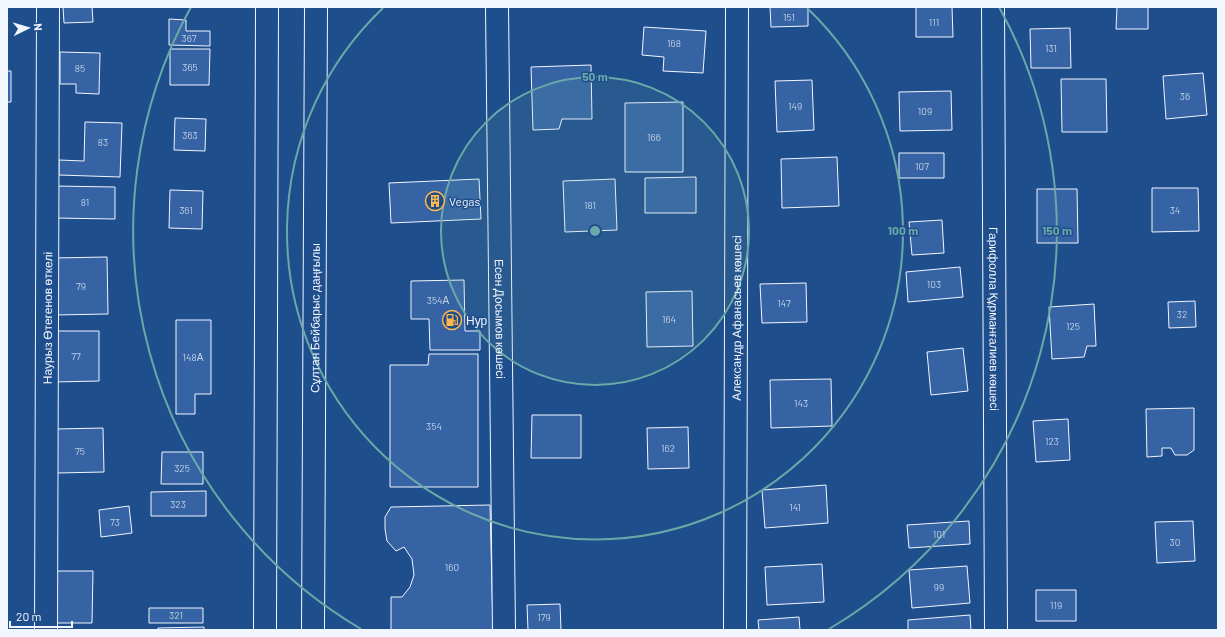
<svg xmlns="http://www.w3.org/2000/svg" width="1225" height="637" font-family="Barlow,sans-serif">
  <rect width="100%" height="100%" fill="#1f4e8c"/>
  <path fill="#3563a3" stroke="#f2f6ff" d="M63 7H92L93 22 64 23Z
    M770 7H808V26L771 27Z
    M916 7H952L953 37H916Z
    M1117 7H1148V29H1116Z
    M169 19 186 20V31H210V46L169 45Z
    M644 27 706 31 703 73 663 71 664 57 642 55Z
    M1070 28 1071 68H1031L1030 29Z
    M170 49H210L209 85H170Z
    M60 52 100 53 99 94 76 93V84H60Z
    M591 65 592 119H562L559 129 533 130 531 67Z
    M7 71H11V102H7Z
    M1203 73 1207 115 1166 119 1163 76Z
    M1061 79H1106L1107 132H1062Z
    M812 80 814 130 777 132 775 81Z
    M951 91 952 130 900 131 899 92Z
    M683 102V172H625V103Z
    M175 118 206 119 205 151 174 150Z
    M85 122 122 123 120 177 59 175V160L84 161Z
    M899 153H944V178H899Z
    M837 157 839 206 782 208 781 159Z
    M696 177V213H645V178Z
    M479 179 481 219 391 223 389 183Z
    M615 179 617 230 565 232 563 181Z
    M54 186 115 187V219L54 218Z
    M1152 188H1198L1199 231 1152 232Z
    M1037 189H1077L1078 243H1037Z
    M170 190 203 191 202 229 169 228Z
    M942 220 944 253 912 255 909 222Z
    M107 257 108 314 54 315 53 258Z
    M960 267 963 297 908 302 906 272Z
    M464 280 465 331H480V350H430L429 319H411V281Z
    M806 283 807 322 762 323 760 284Z
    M692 291 693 346 647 347 646 292Z
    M1195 301 1196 327 1169 328 1168 302Z
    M1094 304 1096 346H1087L1084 357 1052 359 1049 307Z
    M176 320H211V394H195V414H176Z
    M53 331H99V381L54 382Z
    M963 348 968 391 931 395 927 352Z
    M429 354H478V487H390V365H428Z
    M831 379 832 426 771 428 770 380Z
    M1194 408V450L1187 455H1175L1171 448H1162V456L1147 457 1146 409Z
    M532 415H581V458H531Z
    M1068 419 1070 460 1036 462 1033 421Z
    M688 427 689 468 648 469 647 428Z
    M103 428 104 472 57 473 56 429Z
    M162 452H203V484H161Z
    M826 485 828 523 765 528 762 490Z
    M206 491V516H151V492Z
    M490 505 493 630H391V597H402L410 587 414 575 412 559 404 547 396 551 387 541 385 529V517L391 507Z
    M129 506 132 533 101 537 99 510Z
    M969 521 970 544 909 548 907 525Z
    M1193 521 1195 561 1157 563 1155 522Z
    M822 564 824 602 767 605 765 567Z
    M967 566 970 603 912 608 909 570Z
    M57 571H93L92 623H57Z
    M1036 590H1076V621H1036Z
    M560 604 561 630H528L527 605Z
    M149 608H203V623H149Z
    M970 615 971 630H908V620Z
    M799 617 800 630H759L758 620Z
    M204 627V630H158V628Z"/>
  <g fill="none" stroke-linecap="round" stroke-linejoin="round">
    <defs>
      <g id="minor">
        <path id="s1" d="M497 7 504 630"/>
        <path id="s2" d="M993 7 996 630"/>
        <path id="s3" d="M46 630 48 7"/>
        <path id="s4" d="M735 630 737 7"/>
      </g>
      <g id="major">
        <path d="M265 630 267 7"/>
        <path id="s5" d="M313 630 316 7"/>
      </g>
    </defs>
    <use href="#minor" stroke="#f2f6ff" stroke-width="24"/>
    <use href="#major" stroke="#f2f6ff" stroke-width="24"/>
    <use href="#minor" stroke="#1f4e8c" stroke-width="22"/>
    <use href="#major" stroke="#1f4e8c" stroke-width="22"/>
  </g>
  <circle cx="595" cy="231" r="154" fill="#6aa9a8" fill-opacity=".12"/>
  <g fill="none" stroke="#6aa9a8" stroke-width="2">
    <circle cx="595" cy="231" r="154"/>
    <path d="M807 8A308 308 0 1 1 383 8"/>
    <path d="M361 629A462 462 0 0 1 191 7M999 7A462 462 0 0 1 829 629"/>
  </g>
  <defs>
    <symbol id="building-ring" viewBox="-11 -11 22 22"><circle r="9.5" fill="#1f4e8c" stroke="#ffb74d" stroke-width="1.5"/><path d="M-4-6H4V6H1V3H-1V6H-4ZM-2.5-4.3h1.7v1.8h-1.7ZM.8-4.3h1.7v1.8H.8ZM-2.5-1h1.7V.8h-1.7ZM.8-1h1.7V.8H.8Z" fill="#ffb74d"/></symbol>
    <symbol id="fuel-ring" viewBox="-11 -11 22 22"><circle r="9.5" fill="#1f4e8c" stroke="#ffb74d" stroke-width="1.5"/><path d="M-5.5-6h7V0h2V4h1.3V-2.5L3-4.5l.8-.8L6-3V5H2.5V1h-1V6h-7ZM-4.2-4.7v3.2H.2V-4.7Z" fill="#ffb74d"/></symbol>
  </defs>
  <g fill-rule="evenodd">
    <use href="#building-ring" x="424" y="190" width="22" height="22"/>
    <use href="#fuel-ring" x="441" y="309" width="22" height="22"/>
  </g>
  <g text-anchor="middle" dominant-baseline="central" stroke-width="3" stroke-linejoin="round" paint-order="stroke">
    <g font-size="10" fill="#c3d1e8">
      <text x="789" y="17">151</text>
      <text x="934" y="22">111</text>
      <text x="189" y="38">367</text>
      <text x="674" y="43">168</text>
      <text x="1051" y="48">131</text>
      <text x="190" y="67">365</text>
      <text x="80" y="68">85</text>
      <text x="1185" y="96">36</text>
      <text x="795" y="106">149</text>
      <text x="925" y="111">109</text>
      <text x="190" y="135">363</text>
      <text x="654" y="137">166</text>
      <text x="103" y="142">83</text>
      <text x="922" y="166">107</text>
      <text x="85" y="202">81</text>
      <text x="590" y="205">181</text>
      <text x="186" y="210">361</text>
      <text x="1175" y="210">34</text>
      <text x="934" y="284">103</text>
      <text x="81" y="286">79</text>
      <text x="438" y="300">354А</text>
      <text x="784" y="303">147</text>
      <text x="1182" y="314">32</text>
      <text x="669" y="319">164</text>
      <text x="1073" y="326">125</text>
      <text x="76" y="356">77</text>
      <text x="193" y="357">148А</text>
      <text x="801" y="403">143</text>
      <text x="434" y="426">354</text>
      <text x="1052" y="441">123</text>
      <text x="668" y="448">162</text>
      <text x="80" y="451">75</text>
      <text x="182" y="468">325</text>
      <text x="178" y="504">323</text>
      <text x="795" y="507">141</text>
      <text x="115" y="522">73</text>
      <text x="939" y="534">101</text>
      <text x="1175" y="542">30</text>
      <text x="452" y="567">160</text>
      <text x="939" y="587">99</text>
      <text x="1056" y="605">119</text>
      <text x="176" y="615">321</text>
      <text x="544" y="617">179</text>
    </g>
    <g font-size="12" fill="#f2f6ff" stroke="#1f4e8c" text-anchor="start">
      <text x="449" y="201">Vegas</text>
      <text x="466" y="320">Нур</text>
    </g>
    <g font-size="12" fill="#f2f6ff" stroke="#1f4e8c">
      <text stroke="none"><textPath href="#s3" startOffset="312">Наурыз Өтегенов өткелі</textPath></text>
      <text stroke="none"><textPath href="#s5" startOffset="312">Сұлтан Бейбарыс даңғылы</textPath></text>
      <text stroke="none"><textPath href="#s1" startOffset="312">Есен Досымов көшесі</textPath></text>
      <text stroke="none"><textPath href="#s4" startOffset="312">Александр Афанасьев көшесі</textPath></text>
      <text stroke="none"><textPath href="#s2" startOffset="312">Гарифолла Құрманғалиев көшесі</textPath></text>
    </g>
  </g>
  <circle cx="595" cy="231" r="6" fill="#6aa9a8" stroke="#1f4e8c" stroke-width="2"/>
  <g font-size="12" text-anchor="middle" font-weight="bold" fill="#6aa9a8" stroke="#1f4e8c" stroke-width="3" stroke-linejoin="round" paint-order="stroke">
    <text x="595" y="81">50 m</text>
    <text x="903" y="235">100 m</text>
    <text x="1057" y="235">150 m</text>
  </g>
  <rect width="1225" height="637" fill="none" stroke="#f2f6ff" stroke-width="16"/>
  <g transform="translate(28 28) rotate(85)" stroke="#1f4e8c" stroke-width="3" paint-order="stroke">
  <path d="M0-3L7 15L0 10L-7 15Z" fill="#f2f6ff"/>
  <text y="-6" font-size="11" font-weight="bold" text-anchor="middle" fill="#f2f6ff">N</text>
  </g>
  <path d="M10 621v6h62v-6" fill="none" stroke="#f2f6ff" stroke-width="2"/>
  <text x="16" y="621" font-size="12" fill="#f2f6ff" stroke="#1f4e8c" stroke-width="3" paint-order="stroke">20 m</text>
</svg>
